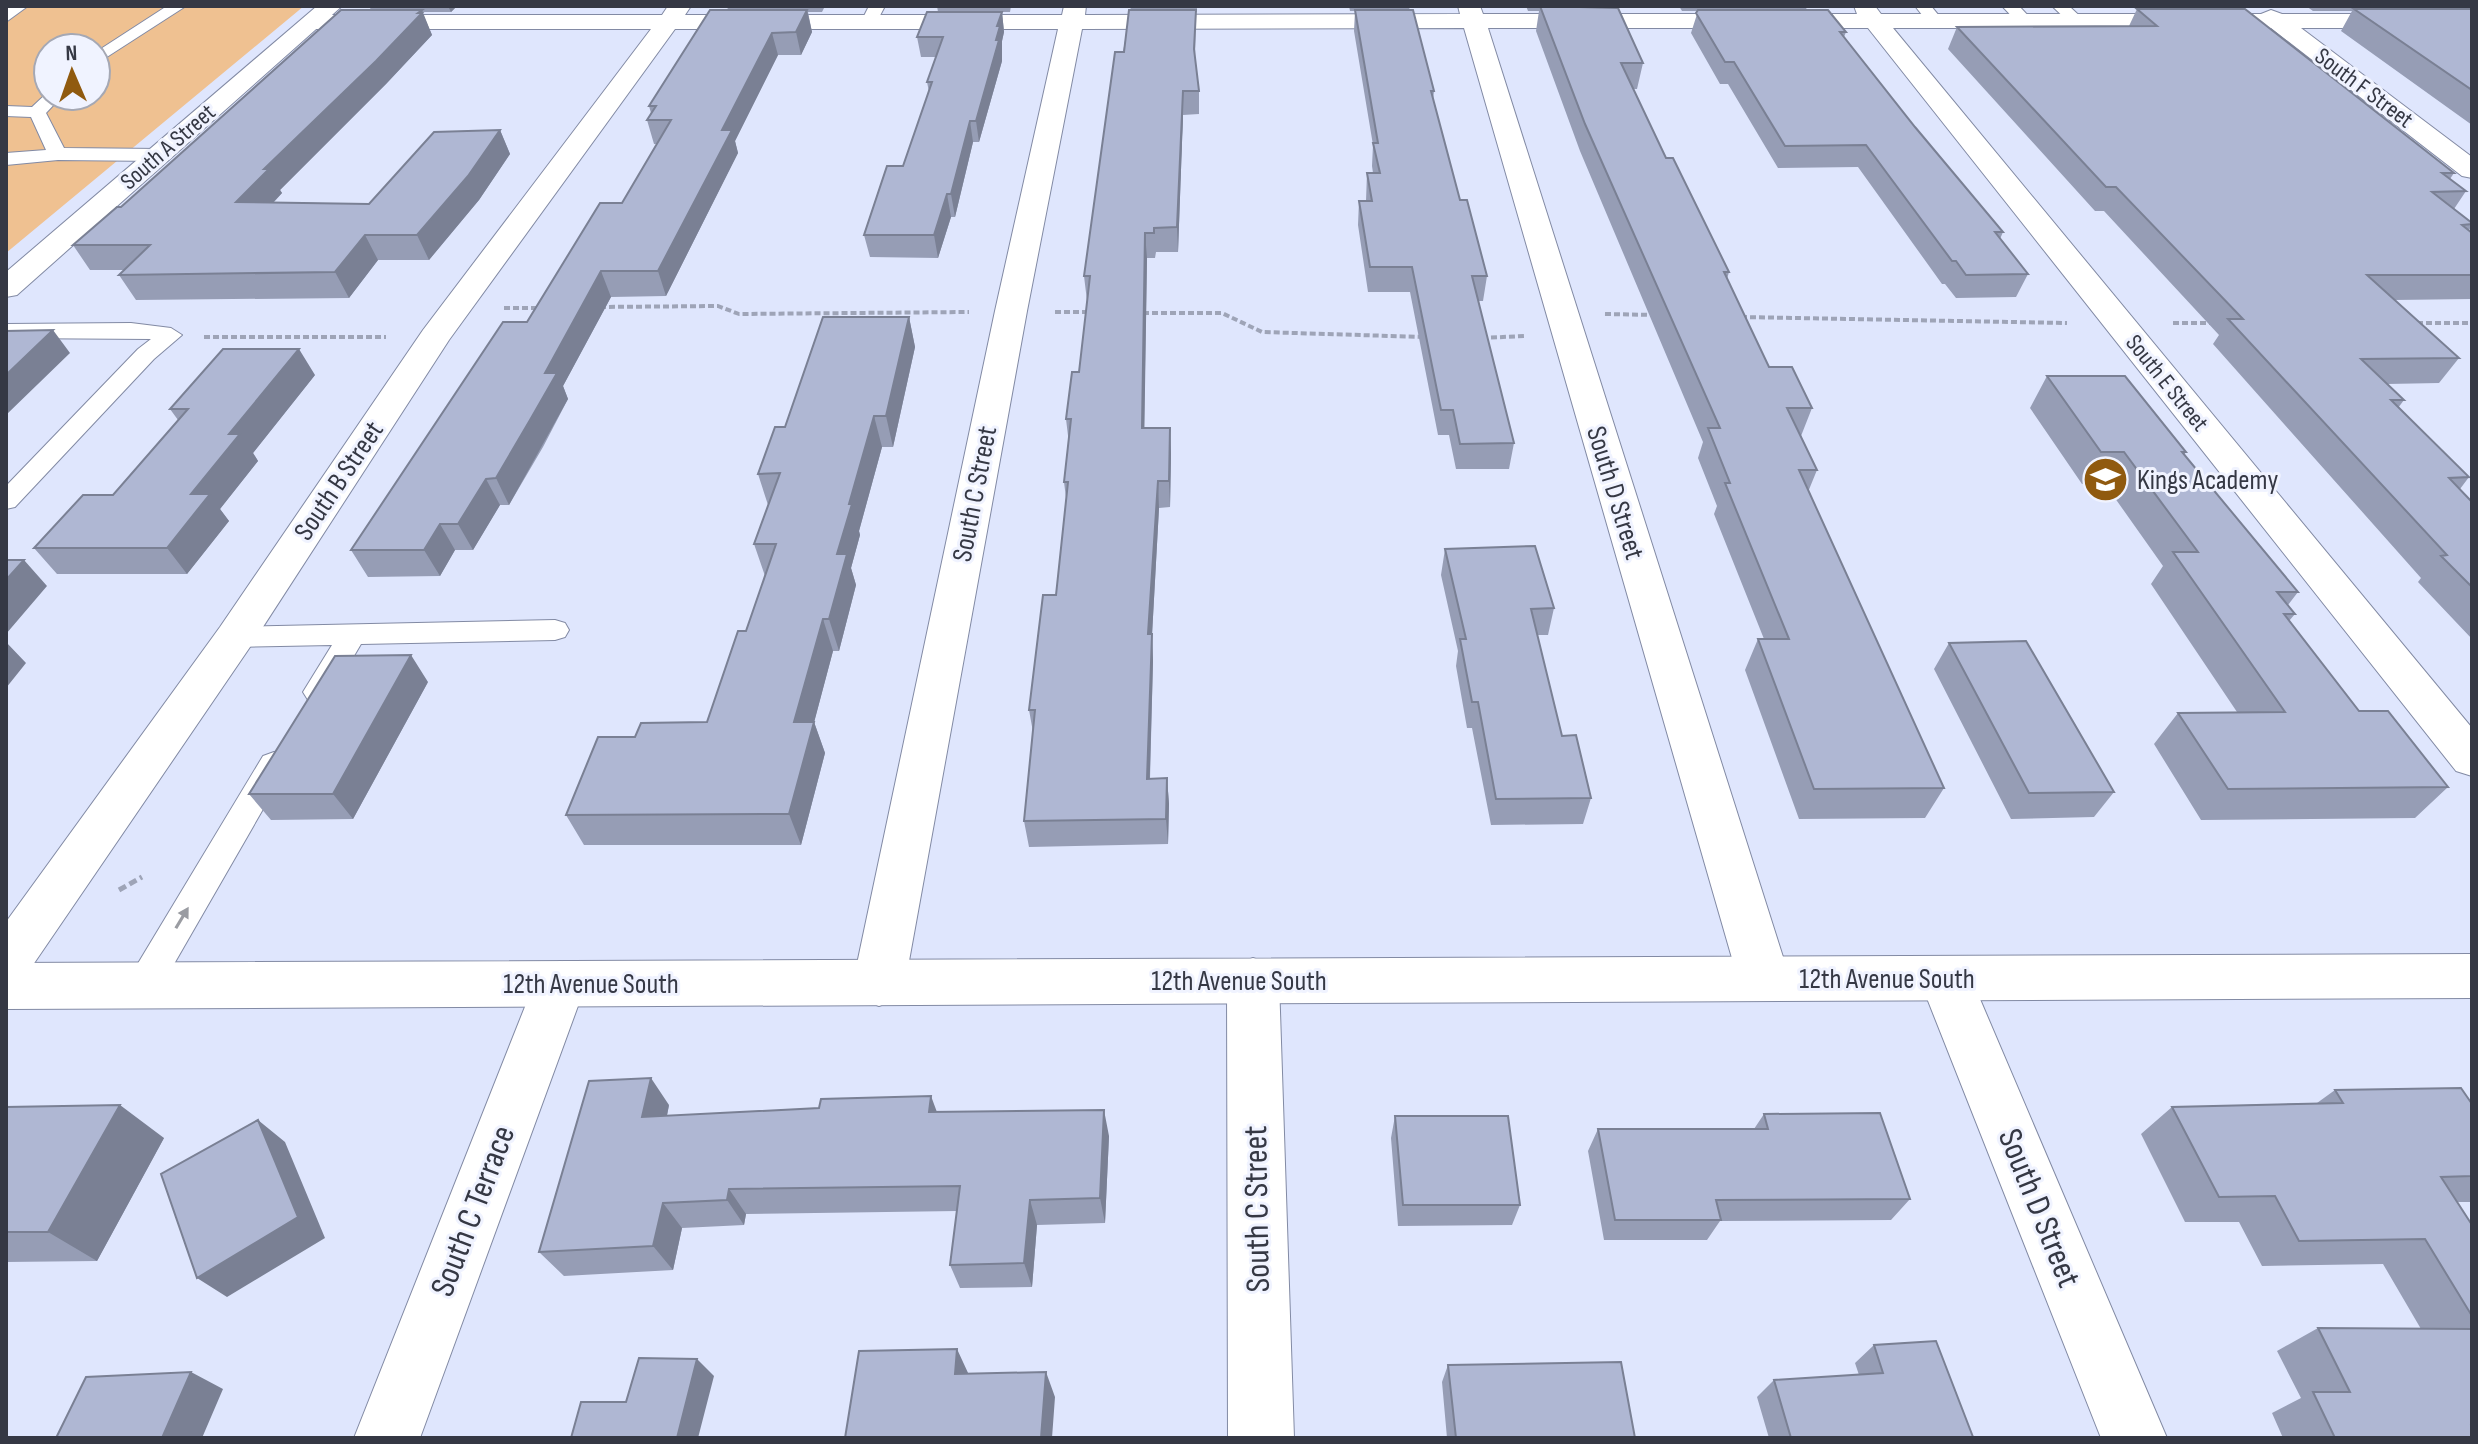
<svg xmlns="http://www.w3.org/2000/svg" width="2478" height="1444" font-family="'Sofia Sans Condensed',sans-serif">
  <rect width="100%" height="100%" fill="#dfe6fd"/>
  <path fill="#efc191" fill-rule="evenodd" d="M6 6H304L6 253ZM48 48H96V96H48Z"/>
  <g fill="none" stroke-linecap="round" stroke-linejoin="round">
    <defs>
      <path id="lane" d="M10 6H28L6 22V9Z
        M167 6H186L96 64V52Z
        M869 6H885L875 25 869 27 861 22Z
        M1915 6H1931L1944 22 1942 25H1930Z
        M2002 6H2019L2034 22 2032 25H2020Z
        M2052 6H2069L2086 22 2078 27 2072 25Z
        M2445 6H2464L2472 11V23Z
        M48 92V96H62L46 113 64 148 159 149 168 155 159 161 58 160 6 165V153L46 150 31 117 6 116V106L32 107Z
        M131 323 171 328 182 335 154 359 15 507 6 509V486L138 349 151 339 6 338V324Z
        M555 620 565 623 569 630 565 637 555 640 361 644 328 700 318 703 308 700 303 692 332 645 235 647 225 644 221 637 225 630 235 627Z
        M274 752 285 756 289 764 155 997 143 1001 131 997 125 986 131 975 263 756Z"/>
      <path id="street" d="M668 6H691L685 15H1062L1064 6H1086L1085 15 1460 14 1458 6H1480L1483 14H1857L1854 6H1875L1881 14H2261L2271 10 2282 14H2472V28H2301L2472 157V178L2462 176 2271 28H1893L2472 728V776L2456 771 1868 28H1488L1790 979 1782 995 1764 1001 1746 995 1738 979 1464 28 1082 29 1027 311 905 983 897 999 879 1006 861 999 853 983 995 311 1058 29H675L449 340 250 647 24 978 6 984V922L220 627 423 330 651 29H313L305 27 301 22 305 17 313 15H662Z
        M1945 956 1963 962 1971 978 2167 1438H2101L1919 978 1927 962Z
        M1253 958 1271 965 1279 981 1294 1438H1228L1227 981 1235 965Z
        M560 961 578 968 586 984 420 1438H354L534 984 542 968Z"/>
      <path id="secondary" d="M317 6H342L17 295 6 297V272Z
        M2472 954V998L6 1009V963Z"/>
    </defs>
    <use href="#lane" stroke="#828aa4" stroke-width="2"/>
    <use href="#street" stroke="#828aa4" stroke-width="2"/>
    <use href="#secondary" stroke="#828aa4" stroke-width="2"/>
    <path stroke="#9ea4b7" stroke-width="4" stroke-dasharray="6 3" stroke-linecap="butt" d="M600 307 718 306 739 314 969 312
      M504 308H542
      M1055 312H1093
      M1143 313H1222L1262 332 1424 337
      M1605 314 1655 315
      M1741 317 2067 323
      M2173 323H2215
      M2417 323H2472
      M204 337H386
      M1482 338 1524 336"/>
    <path stroke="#9ea4b7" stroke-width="5" stroke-dasharray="8 4" stroke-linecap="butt" d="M119 890 142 877"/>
    <use href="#lane" fill="#fff" fill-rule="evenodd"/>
    <use href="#street" fill="#fff" fill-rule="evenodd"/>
    <use href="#secondary" fill="#fff" fill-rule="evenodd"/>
  </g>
  <path fill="#969db5" d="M369 6H457L451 12H422L432 35 386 84 280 190 282 193 274 202 369 204 500 130 510 154 479 200 429 260H378L349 298 136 300 119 275 124 270H90L73 245 371 10Z
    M727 6H825L822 12H808L812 32 801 55H778L735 141 738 153 666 296 611 297 563 386 568 399 543 447 509 505H500L473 550H455L440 576 368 577 351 550 527 322 622 203 657 144H654L647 120 651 113 649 106 728 10Z
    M937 6H1011L1010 12H1002L1004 32 1002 41V61L979 142H973L955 217H951L938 258 870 257 864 235 903 166 929 92 927 82 936 57H921L917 37 938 12Z
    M1131 6H1197V12H1196L1195 58 1199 91V114L1183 115 1178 252H1156L1155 258H1147L1144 428H1170L1171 454 1170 507 1159 508 1152 635 1153 661 1150 779 1167 778 1169 804 1168 844 1029 847 1024 821 1033 732 1029 710 1056 595 1066 498 1064 482 1069 444 1066 419 1079 372 1087 301 1084 276Z
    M1349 6H1410L1409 10 1434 91 1433 100 1460 200 1487 276 1483 301H1478L1514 443 1509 469H1456L1449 435H1438L1410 292H1368L1358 225 1359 201H1366L1367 173H1373L1372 166 1373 145 1354 31 1355 11H1350Z
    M1526 6H1583L1643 63 1637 89H1633L1666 158 1729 272 1727 279 1769 367 1812 408 1801 436 1817 470 1808 492 1944 788 1925 818 1799 819 1745 670 1758 639H1764L1714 514 1717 506 1698 458 1703 442 1580 151 1536 31 1539 11H1528Z
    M1679 6H1807L1806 10 1846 32 1844 37 1915 127 2003 232 2000 239 2028 274 2016 297 1956 298 1945 284H1942L1858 167 1778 168 1728 84H1720L1691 33 1698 11H1682Z
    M2306 6H2450L2449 9H2472V125L2341 31 2352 11H2313Z
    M2137 9 2454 173 2450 179 2466 191 2454 209 2472 223V226L2469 230 2472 233V299L2394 300 2459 358 2439 383 2387 384 2404 400 2398 408 2469 477 2460 489 2472 502V639L2418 582 2421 578 2213 344 2219 335 2104 211H2095L1948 49 1957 27 2129 26Z
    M909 317 915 347 893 447H882L859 531 860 535 851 568 856 585 839 651H833L814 722 825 753 801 845H584L566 815 635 737 707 722 746 631 765 576 754 544 768 505 758 474 785 427Z
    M315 375 253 453 258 461 220 509 229 521 187 574H57L34 548 113 495 178 420 170 409Z
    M2047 376 2186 452 2184 455 2298 592 2288 605 2295 614 2289 621 2359 711 2448 787 2415 818 2201 820 2154 744 2178 713 2237 712 2151 584 2163 566 2105 484H2082L2030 408Z
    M1445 549 1554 608 1548 635H1537L1562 736 1591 798 1583 824 1491 825 1472 728H1467L1456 666 1458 651 1441 575Z
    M1949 643 2114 792 2094 817 2011 819 1934 669Z
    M428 682 353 819 271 820 249 794Z
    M2335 1090 2472 1104V1202H2457L2472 1225V1438H2283L2272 1413 2301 1398 2277 1351 2318 1328 2421 1329 2383 1264 2262 1266 2239 1222H2185L2141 1134 2172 1107 2317 1103Z
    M669 1105 667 1116 937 1112 1109 1136 1105 1223 1037 1225 1032 1287 960 1288 950 1265 957 1211 746 1214 744 1225 682 1228 673 1270 564 1276 539 1252Z
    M6 1107 164 1138 97 1261 6 1262Z
    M1764 1114 1910 1199 1891 1220 1720 1221 1707 1240H1604L1588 1151 1598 1129H1754Z
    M1395 1116 1520 1205 1512 1225 1398 1226 1391 1138Z
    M1874 1345 1973 1437 1971 1438H1769L1757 1397 1774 1380 1859 1375 1855 1363Z
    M1448 1365 1635 1438H1447L1442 1382Z"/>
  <path fill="#7a8094" d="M448 6H457L451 12Z
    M422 10 432 35 386 84 280 190 282 193 251 226 236 202 264 169Z
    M807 10 812 32 801 55 796 32Z
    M1002 12 1004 32 1002 41V61L979 142 976 121 996 40 997 26Z
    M772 33 778 55 735 141 738 153 666 296 658 271 722 130Z
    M1183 91V115L1178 252 1177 227Z
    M970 121 973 142 955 217 951 194Z
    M500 130 510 154 479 200 429 260 417 235Z
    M947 194 951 217 938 258 934 235Z
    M1145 233 1147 258 1144 454 1142 428Z
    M365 235 378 260 349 298 335 272Z
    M601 271 611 297 563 386 568 399 509 505 496 478 545 373Z
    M909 317 915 347 893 447 886 416Z
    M53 330 70 353 6 415V375Z
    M299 349 315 375 253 453 258 461 220 509 229 521 187 574 167 548 191 494 229 434Z
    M874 416 882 447 859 531 860 535 851 568 856 585 839 651 829 619 837 554 849 504Z
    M1170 428 1171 454 1170 507 1169 481Z
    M486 479 500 505 473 550 458 524Z
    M1158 481 1159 508 1152 635 1153 661 1149 804 1147 779 1148 634Z
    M440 524 455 550 440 576 424 550Z
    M24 560 47 586 6 634V580Z
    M823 619 833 651 806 753 794 722Z
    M6 642 26 663 6 688Z
    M411 655 428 682 353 819 333 794Z
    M814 722 825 753 801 845 789 814Z
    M1167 778 1169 804 1168 844 1166 819Z
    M651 1078 669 1105 661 1144 642 1117Z
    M931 1096 941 1123 929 1112Z
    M120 1105 164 1138 97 1261 48 1232Z
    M1104 1110 1109 1136 1105 1223 1100 1198Z
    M258 1120 285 1142 325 1238 227 1297 197 1278Z
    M729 1189 746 1214 744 1225 727 1200Z
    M1030 1200 1037 1225 1032 1287 1024 1263Z
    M663 1203 682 1228 673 1270 653 1246Z
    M957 1349 969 1375 955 1374Z
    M697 1359 714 1376 698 1438H677Z
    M191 1372 223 1389 202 1438H162Z
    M1046 1372 1055 1397 1052 1438H1041Z"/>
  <path fill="#afb7d3" stroke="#7a8094" stroke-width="2" d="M1540 6 1618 8 1643 63H1621L1666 158H1673L1729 272H1724L1769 367H1792L1812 408H1787L1817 470H1799L1944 788 1814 789 1758 639H1789L1725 483H1730L1708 428H1720L1585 124Z
    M2137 9H2245L2454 173H2442L2466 191 2432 192 2472 223V224L2462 225 2472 233V275H2367L2459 358 2361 359 2404 400H2391L2469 477 2449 478 2472 502V587L2441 556 2447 555 2228 319H2243L2116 187H2106L1957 27 2157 26Z
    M2354 9H2472V90Z
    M341 10H422L418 13H422L376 61 264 169H269L236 202 369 204 434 132 500 130 468 176 417 235H365L335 272 119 275 150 245H73L117 207H121Z
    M710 10H807L796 32 772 33 722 130H732L658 271H601L545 373H557L530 420 496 478 486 479 458 524H440L424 550H351L503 322H527L600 203H622L671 120H647L656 106H649Z
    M1129 10H1196L1194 49 1199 91H1183L1177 227 1154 228V233H1145L1142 428H1170L1169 481H1158L1148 634H1152L1147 779 1167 778 1166 819 1024 821 1035 710H1029L1043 595H1056L1068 482H1064L1071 419H1066L1072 372H1079L1090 276H1084L1115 52H1124Z
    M1355 10H1413L1434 91H1431L1460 200H1467L1487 276H1472L1514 443 1460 444 1453 410H1441L1412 267H1370L1359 201H1372L1367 173H1380L1373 143H1378Z
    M1698 10H1828L1846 32H1840L1915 127 2003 232H1995L2028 274 1966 275 1956 261H1952L1866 145 1785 146 1734 62H1725L1696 13Z
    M927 12H1002L997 26H1000L996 40H999L976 121H970L951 194H947L934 235H864L887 166H903L932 82H927L943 37H917Z
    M823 317H909L886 416H874L849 504H852L837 554H847L829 619H823L794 722H814L789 814 566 815 598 737H635L641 723 707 722 738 631H746L776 544H754L780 473 758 474 775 427H785Z
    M53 330 6 375V331Z
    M223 349H299L229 434H240L191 494H210L167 548H34L83 495H113L188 409H170Z
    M2047 376H2125L2186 452H2182L2298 592H2277L2295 614H2284L2359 711H2388L2448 787 2228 789 2178 713 2285 712 2173 552H2198L2124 452H2101Z
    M1535 546 1554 608 1531 609 1562 736 1576 735 1591 798 1496 799 1478 702H1472L1460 639H1466L1445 549Z
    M6 560H24L6 580Z
    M2026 641 2114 792 2029 793 1949 643Z
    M411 655 333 794H249L335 656Z
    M651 1078 642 1117 819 1108 821 1099 931 1096 929 1112 1104 1110 1100 1198 1030 1200 1024 1263 950 1265 960 1186 729 1189 727 1200 663 1203 653 1246 539 1252 589 1081Z
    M2461 1088 2472 1104V1176L2441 1177 2472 1225V1316L2425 1239 2299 1241 2275 1196 2219 1197 2172 1107 2343 1103 2335 1090Z
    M120 1105 48 1232H6V1107Z
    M1880 1113 1910 1199 1716 1200 1721 1220H1615L1598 1129H1768L1764 1114Z
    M1395 1116H1508L1520 1205H1403Z
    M258 1120 298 1217 197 1278 161 1174Z
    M2318 1328 2472 1329V1425H2471L2472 1438H2335L2313 1392H2350Z
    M1936 1341 1973 1437 1953 1438H1791L1774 1380 1883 1373 1874 1345Z
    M957 1349 955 1374 1046 1372 1041 1438H845L859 1351Z
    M639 1358 697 1359 677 1438H571L581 1402H626Z
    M1621 1362 1635 1438H1456L1448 1365Z
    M191 1372 162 1438H56L86 1377Z"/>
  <defs><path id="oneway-solid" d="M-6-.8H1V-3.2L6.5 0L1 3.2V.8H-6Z" transform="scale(2)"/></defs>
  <use fill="#9a9ca2" href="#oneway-solid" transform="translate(182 918) rotate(-59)"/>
  <defs>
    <symbol id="school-disc" viewBox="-11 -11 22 22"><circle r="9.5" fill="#905a0f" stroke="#f0f3ff"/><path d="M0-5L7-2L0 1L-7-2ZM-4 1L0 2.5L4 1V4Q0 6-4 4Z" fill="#fff"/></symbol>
  </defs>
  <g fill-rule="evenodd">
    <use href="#school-disc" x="2080" y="454" width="51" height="51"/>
  </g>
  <g text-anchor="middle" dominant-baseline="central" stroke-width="6" stroke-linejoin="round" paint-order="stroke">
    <g font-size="24" fill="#353844" stroke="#f0f3ff">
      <text transform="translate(2364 88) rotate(37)">South F Street</text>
      <text transform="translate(168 147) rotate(-41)">South A Street</text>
      <text transform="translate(2167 383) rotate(51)">South E Street</text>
    </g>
    <g font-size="28" fill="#353844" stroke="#f0f3ff" text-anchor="start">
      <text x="2137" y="480">Kings Academy</text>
    </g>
    <g font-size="28" fill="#353844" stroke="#f0f3ff">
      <text transform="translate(339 481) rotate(-56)">South B Street</text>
      <text transform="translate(1615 493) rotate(73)">South D Street</text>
      <text transform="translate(975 494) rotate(-79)">South C Street</text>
      <text x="1887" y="979">12th Avenue South</text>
      <text x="1239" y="981">12th Avenue South</text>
      <text x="591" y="984">12th Avenue South</text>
    </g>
    <g font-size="34" fill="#353844" stroke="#f0f3ff">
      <text transform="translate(2039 1208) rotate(68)">South D Street</text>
      <text transform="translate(1257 1209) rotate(-91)">South C Street</text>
      <text transform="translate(473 1211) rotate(-69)">South C Terrace</text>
    </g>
  </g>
  <rect width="2478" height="1444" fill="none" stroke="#353844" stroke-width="16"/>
  <g transform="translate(72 72) rotate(358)"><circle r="38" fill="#f0f3ff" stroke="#a5a8b4" stroke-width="2"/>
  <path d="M0-6L14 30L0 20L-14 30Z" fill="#905a0f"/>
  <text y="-12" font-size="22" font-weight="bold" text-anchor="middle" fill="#353844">N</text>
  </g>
</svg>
